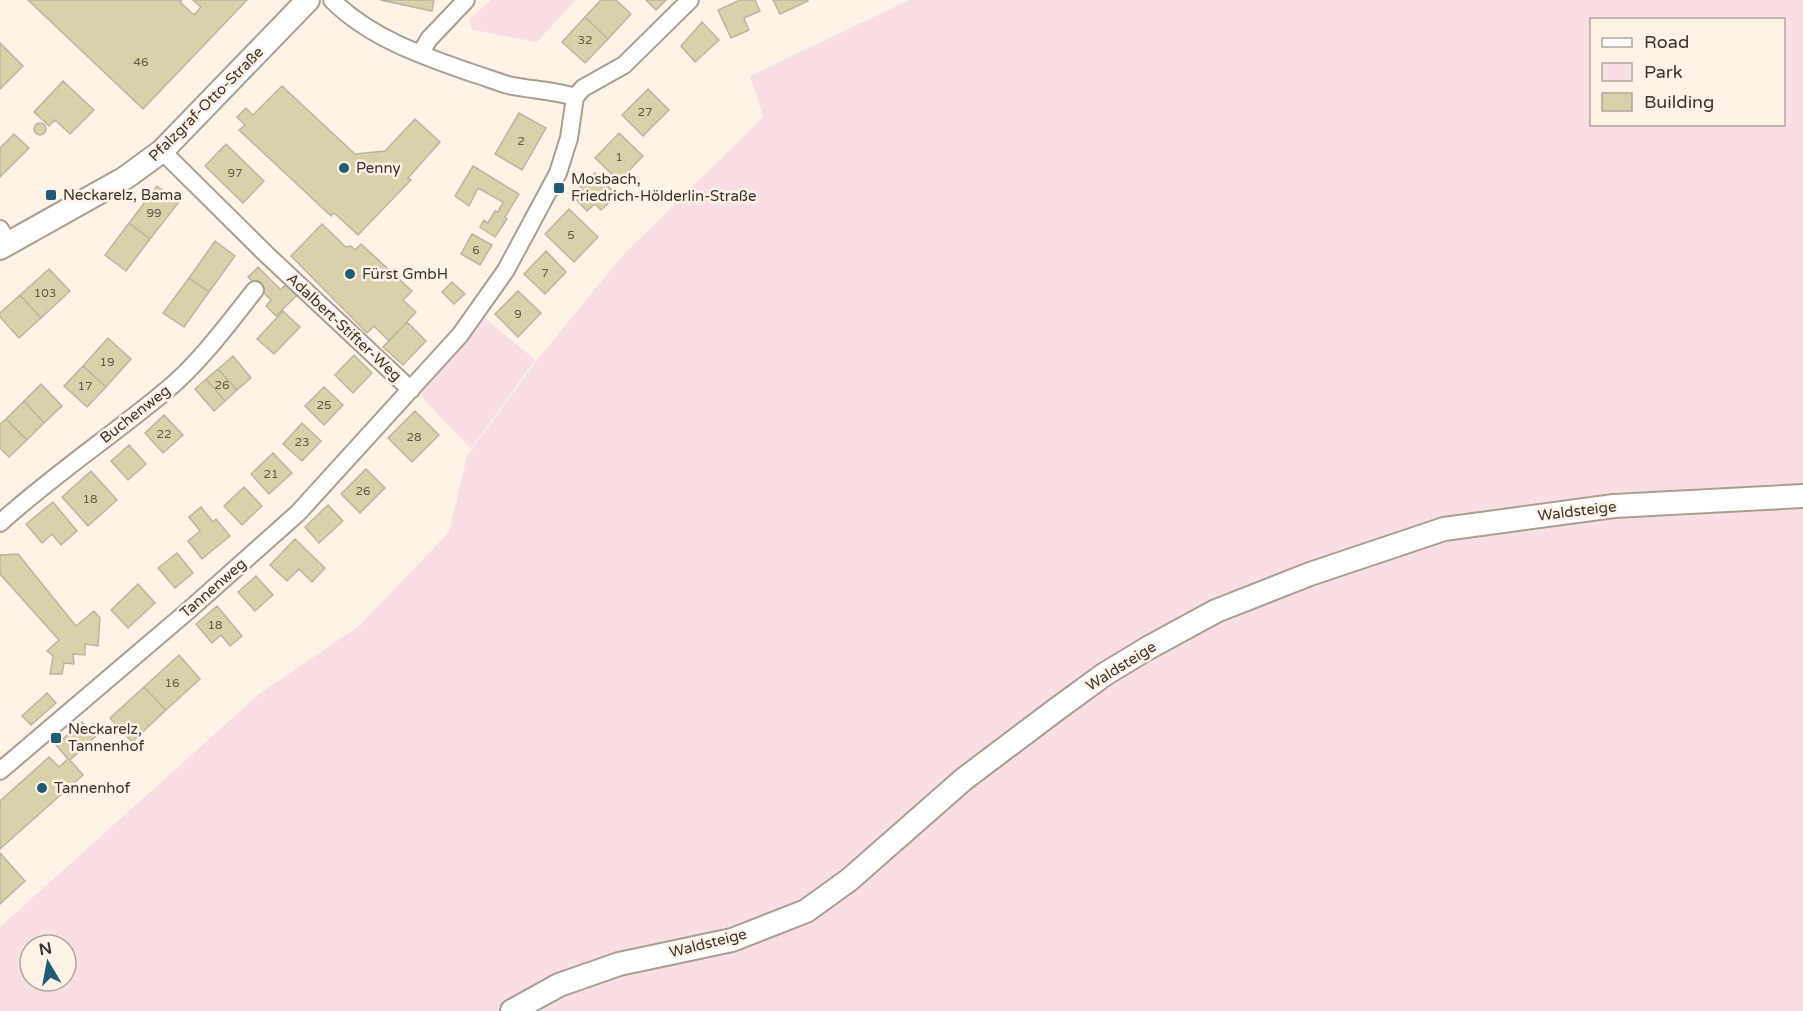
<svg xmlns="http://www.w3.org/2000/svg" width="1803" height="1011" font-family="'Varela Round',sans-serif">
  <rect width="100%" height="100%" fill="#fff3e7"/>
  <path fill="#f9dfe4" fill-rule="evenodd" d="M491 0H576L537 42 472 30 469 20Z
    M909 0H1803V1011H0V927L259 694 359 626 449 532 467 456 537 360 622 256 763 117 750 76ZM1592 20H1784V124H1592ZM30 945H66V981H30Z
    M484 317 535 360 471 449 424 400 422 392Z"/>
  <path fill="#d8d1aa" stroke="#b9b6a4" stroke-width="1.5" d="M28 0H182L180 2 194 15 201 7 193 0H247L143 109Z
    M380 0H434L432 11Z
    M601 0H616L631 14 608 39 585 17Z
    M646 0H666L656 10Z
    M740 0H755L760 11 744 18 749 30 731 38 718 10Z
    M773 0H808V1L780 14Z
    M585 17 608 39 585 63 562 42Z
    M702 22 719 40 695 62 681 46Z
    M0 43 23 66 0 89Z
    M63 81 94 110 70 134 55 120 49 126 34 112Z
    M282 86 355 154 385 151 415 119 440 142 408 178 411 180 358 235 334 213 331 216 239 130 245 125 237 117 246 108 253 115Z
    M648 89 669 110 643 136 622 115Z
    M519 113 546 128 522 170 495 154Z
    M34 129a6 6 0 1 1 12 0a6 6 0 1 1-12 0Z
    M619 133 643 156 619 181 595 158Z
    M14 134 29 148 0 177V148Z
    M226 144 264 181 243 203 205 166Z
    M473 166 519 194 505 217 507 219 495 237 480 227 484 220 488 223 495 211 498 212 503 202 478 188 469 206 455 196Z
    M595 173 617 195 601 210 595 204 587 211 572 195Z
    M157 186 179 202 150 239 129 223Z
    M569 209 598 237 574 262 545 234Z
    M129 223 150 239 126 271 105 255Z
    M322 224 346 247 351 246 355 250 361 244 412 291 403 300 416 312 389 341 374 326 367 333 291 256Z
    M472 234 492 245 480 265 461 254Z
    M215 241 235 256 209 292 189 278Z
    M546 251 566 272 545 294 524 274Z
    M258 267 281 290 286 284 297 295 276 316 266 306 271 300 248 277Z
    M49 269 70 291 41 318 20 295Z
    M189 278 209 292 184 327 163 313Z
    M452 282 465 294 454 304 442 292Z
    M518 291 541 313 518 337 495 314Z
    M20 295 41 318 19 338 0 317V313Z
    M283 311 300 327 274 354 257 339Z
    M407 322 426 341 403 365 383 347Z
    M108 338 131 359 106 387 83 366Z
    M354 355 372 373 353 393 335 375Z
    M233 356 251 378 237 390 218 369Z
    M83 366 106 387 87 407 64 386Z
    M218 369 237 390 225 401 206 379Z
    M206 379 225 401 214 411 195 389Z
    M41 384 62 406 44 423 24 401Z
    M324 387 343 405 324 425 305 406Z
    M24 401 44 423 27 440 6 419Z
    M415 411 439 435 412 462 388 438Z
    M164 415 183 435 163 453 145 433Z
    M6 419 27 440 9 457 0 448V424Z
    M302 423 321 441 302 461 283 444Z
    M129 445 146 464 128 480 111 461Z
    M273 453 292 473 269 494 251 474Z
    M366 469 385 488 360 513 341 494Z
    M91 471 117 500 88 526 62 497Z
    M244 487 262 506 242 525 224 506Z
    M53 502 77 531 61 545 52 534 42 543 26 524Z
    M328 505 343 521 319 543 305 527Z
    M201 507 213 522 216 519 230 536 202 559 188 541 200 531 189 517Z
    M295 539 325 568 312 582 299 569 287 581 270 565Z
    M177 553 193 573 175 588 158 568Z
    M18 554 76 626 94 611 100 618 98 646 85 644V655L73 654 74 664 64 663 62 674H50L53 656 47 651 59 640 0 574V555Z
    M256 576 273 595 255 611 238 592Z
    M138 584 155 603 128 628 111 610Z
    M217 606 242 636 230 646 221 635 212 643 196 624Z
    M179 655 200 679 166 710 144 687Z
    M144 687 166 710 132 742 110 718Z
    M47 693 56 703 31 725 22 716Z
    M82 722 95 737 70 760 83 775 0 849V801L49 757 59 767 68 759 56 745Z
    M0 853 25 881 0 904Z"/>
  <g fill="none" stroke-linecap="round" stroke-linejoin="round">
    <defs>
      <path id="street" d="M332 0C369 37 420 55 469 72 482 76 495 81 508 85 530 90 553 90 575 97
        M420 54 429 39 466 0
        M575 97 583 88 624 65 690 0
        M162 151 266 254 411 390
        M0 229 8 242
        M0 523C53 475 113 435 168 389 201 361 228 324 255 290
        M0 771 189 610 298 513 460 335 506 270 558 173 569 138 575 97"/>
      <path id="secondary" d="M0 248 125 178 162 151 308 0
        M512 1011 559 985 619 964 732 940 806 911 849 880 964 779 1057 709 1105 674 1148 648 1216 611 1310 574 1444 529 1614 506 1803 496"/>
    </defs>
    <use href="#street" stroke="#ab9d90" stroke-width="20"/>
    <use href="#secondary" stroke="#ab9d90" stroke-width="26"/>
    <use href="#street" stroke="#fff" stroke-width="16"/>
    <use href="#secondary" stroke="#fff" stroke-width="22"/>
  </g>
  <g fill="#205d75" stroke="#fff3e7" stroke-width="2">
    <circle cx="344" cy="168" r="6"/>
    <rect x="553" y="182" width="12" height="12" rx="3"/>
    <rect x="45" y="189" width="12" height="12" rx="3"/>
    <circle cx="350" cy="274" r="6"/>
    <rect x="50" y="732" width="12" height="12" rx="3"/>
    <circle cx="42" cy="788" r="6"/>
  </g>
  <g text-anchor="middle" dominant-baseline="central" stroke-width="5" stroke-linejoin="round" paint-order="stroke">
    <g font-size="12" fill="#625c4e">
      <text x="585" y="40">32</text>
      <text x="141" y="62">46</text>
      <text x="645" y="112">27</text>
      <text x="521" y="141">2</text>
      <text x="619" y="157">1</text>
      <text x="235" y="173">97</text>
      <text x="154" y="213">99</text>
      <text x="571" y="235">5</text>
      <text x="476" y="250">6</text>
      <text x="545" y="273">7</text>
      <text x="45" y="293">103</text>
      <text x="518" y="314">9</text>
      <text x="107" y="362">19</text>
      <text x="222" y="385">26</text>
      <text x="85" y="386">17</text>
      <text x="324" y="405">25</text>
      <text x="164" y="434">22</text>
      <text x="414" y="437">28</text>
      <text x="302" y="442">23</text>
      <text x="271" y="474">21</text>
      <text x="363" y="491">26</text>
      <text x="90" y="499">18</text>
      <text x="215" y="625">18</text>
      <text x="172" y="683">16</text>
    </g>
    <g font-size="15" fill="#3b3530" stroke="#fff3e7">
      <text transform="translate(206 104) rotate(-45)">Pfalzgraf-Otto-Straße</text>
      <text transform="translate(344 327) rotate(43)">Adalbert-Stifter-Weg</text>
      <text transform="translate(135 414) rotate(-38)">Buchenweg</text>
      <text transform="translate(1577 511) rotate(-7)">Waldsteige</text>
      <text transform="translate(213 588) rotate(-41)">Tannenweg</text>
      <text transform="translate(1121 666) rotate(-32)">Waldsteige</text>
      <text transform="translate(708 943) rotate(-14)">Waldsteige</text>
    </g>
    <g font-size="15" fill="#3b3530" stroke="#fff3e7" text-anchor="start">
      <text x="356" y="168">Penny</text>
      <text x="571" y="179">Mosbach,<tspan x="571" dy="17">Friedrich-Hölderlin-Straße</tspan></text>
      <text x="63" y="195">Neckarelz, Bama</text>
      <text x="362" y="274">Fürst GmbH</text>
      <text x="68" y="729">Neckarelz,<tspan x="68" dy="17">Tannenhof</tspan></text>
      <text x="54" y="788">Tannenhof</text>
    </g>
  </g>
  <rect x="1590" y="18" width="195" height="108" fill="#fff3e7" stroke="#b1a79e" stroke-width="1.5"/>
  <rect x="1602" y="38" width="30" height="9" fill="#ffffff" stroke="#b1a79e" stroke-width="1.5"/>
  <text x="1644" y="48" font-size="18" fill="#3b3530">Road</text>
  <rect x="1602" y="63" width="30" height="18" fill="#f9dfe4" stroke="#b1a79e" stroke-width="1.5"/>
  <text x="1644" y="78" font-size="18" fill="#3b3530">Park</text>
  <rect x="1602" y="93" width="30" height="18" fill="#d8d1aa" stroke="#b1a79e" stroke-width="1.5"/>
  <text x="1644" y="108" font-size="18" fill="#3b3530">Building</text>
  <g transform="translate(48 963) rotate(350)"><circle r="28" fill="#fff3e7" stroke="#b1a79e" stroke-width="1.5"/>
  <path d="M0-4.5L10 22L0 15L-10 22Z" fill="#205d75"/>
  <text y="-9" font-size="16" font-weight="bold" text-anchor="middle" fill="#3b3530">N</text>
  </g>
</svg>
